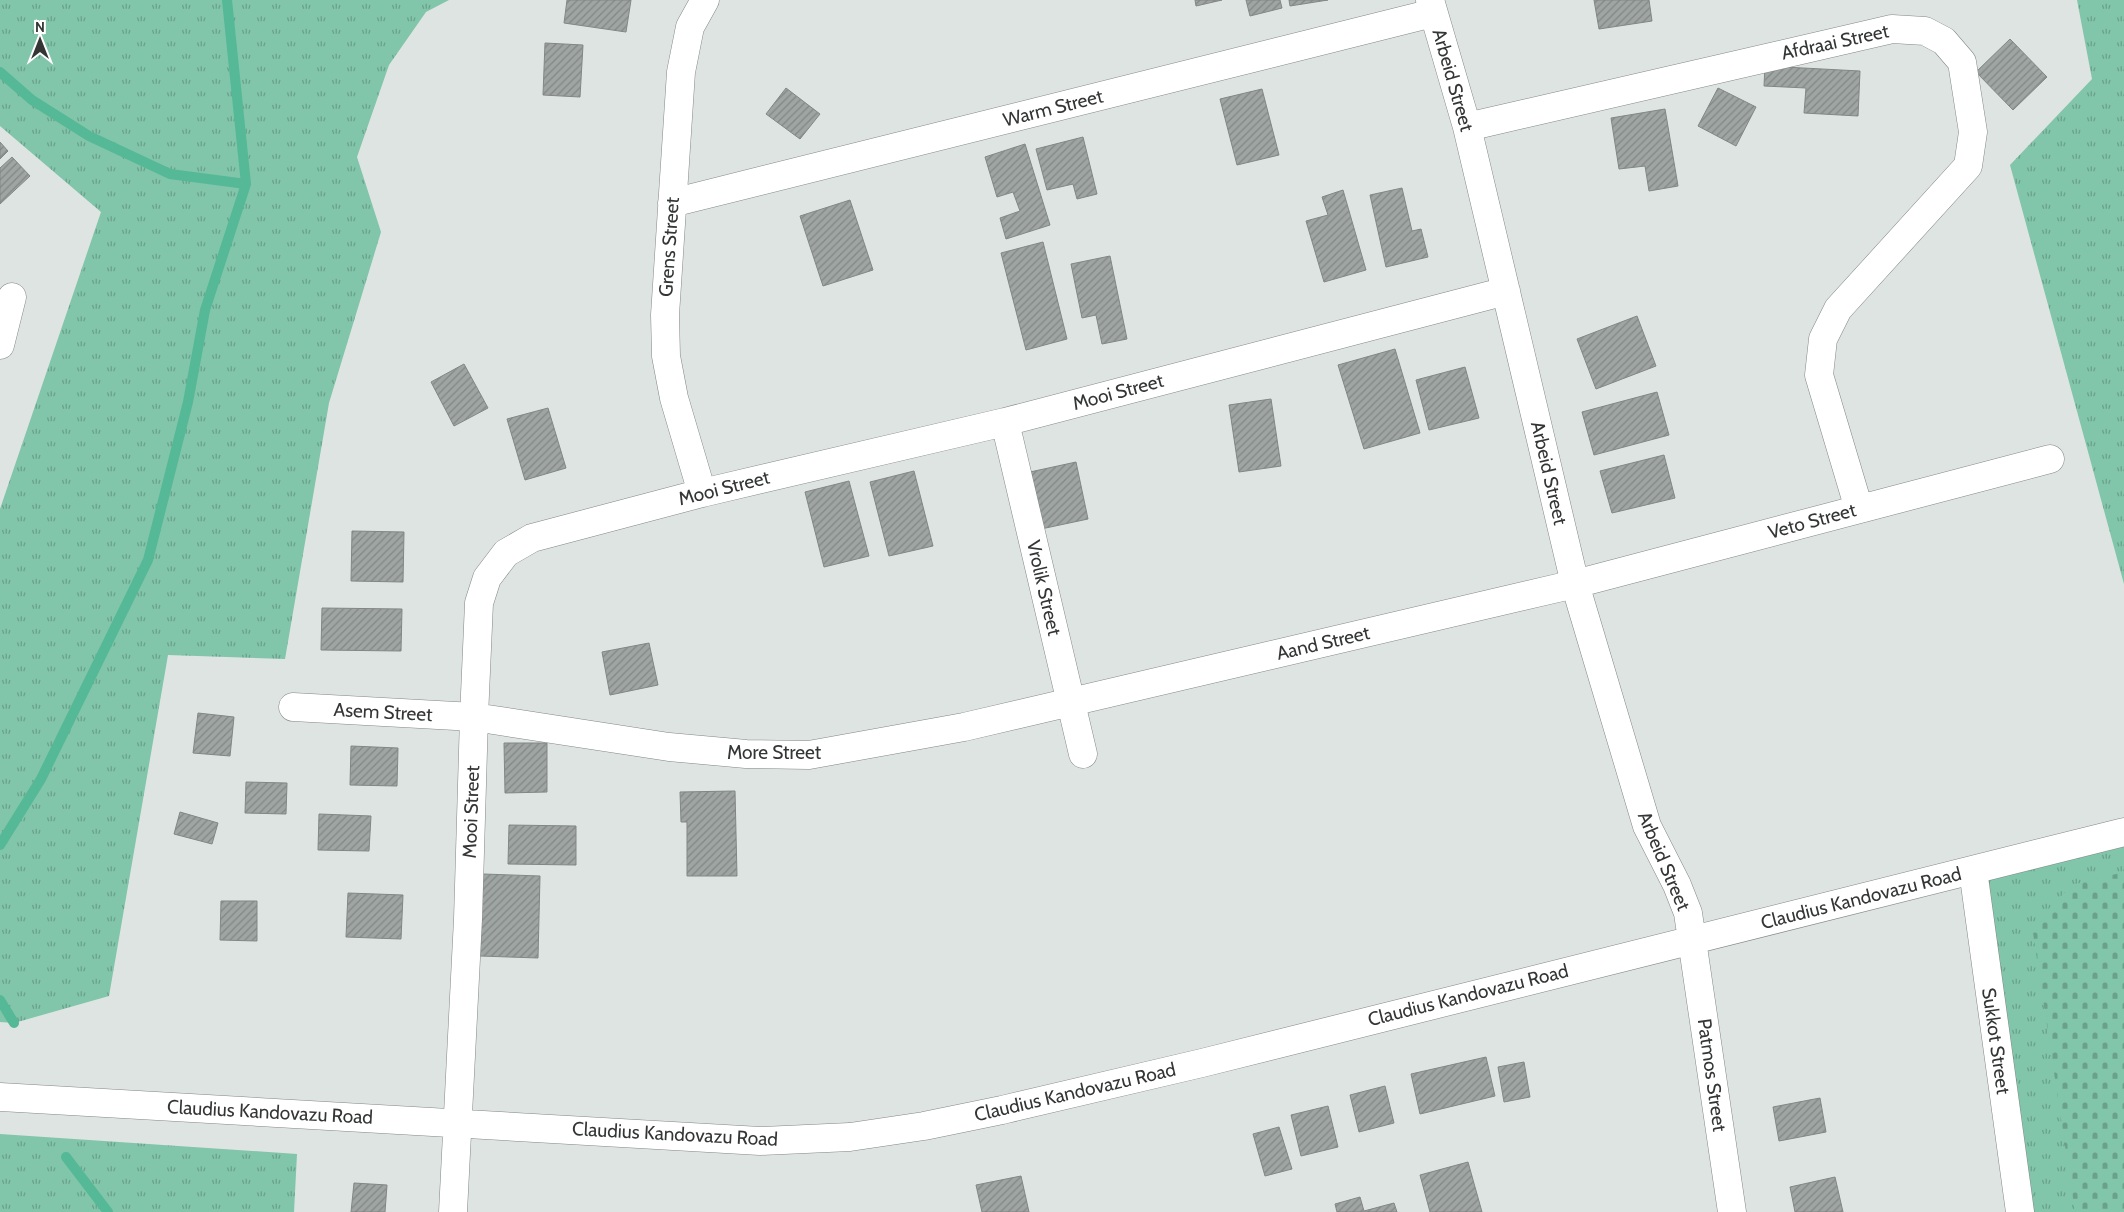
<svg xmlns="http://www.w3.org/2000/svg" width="2124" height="1212" font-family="Cabin,sans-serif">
  <defs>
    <pattern id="grass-tufts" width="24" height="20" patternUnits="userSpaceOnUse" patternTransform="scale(1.25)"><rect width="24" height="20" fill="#81c5aa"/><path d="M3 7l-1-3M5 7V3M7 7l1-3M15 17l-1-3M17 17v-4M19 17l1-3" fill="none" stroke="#6aa18b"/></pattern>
    <pattern id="cemetery-stones" width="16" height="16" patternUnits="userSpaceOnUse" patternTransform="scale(1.25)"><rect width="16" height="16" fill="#81c5aa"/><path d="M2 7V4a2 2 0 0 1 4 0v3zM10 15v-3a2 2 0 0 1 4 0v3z" fill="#6aa18b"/></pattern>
    <pattern id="building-hatch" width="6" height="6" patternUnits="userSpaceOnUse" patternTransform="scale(1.25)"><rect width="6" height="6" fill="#9fa5a3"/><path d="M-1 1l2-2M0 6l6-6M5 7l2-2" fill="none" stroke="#828786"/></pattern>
  </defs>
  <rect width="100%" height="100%" fill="#dee4e1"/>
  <path fill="url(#grass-tufts)" d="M0 0H449L426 12 389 65 357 157 381 232 329 403 285 659 168 655 109 996 14 1023 0 1022V509L101 212 0 126Z
    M2077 0H2124V584L2010 165 2092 79Z
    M2124 832V1212H2020L1973 870Z
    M0 1134 297 1154 294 1212H0Z"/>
  <path fill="url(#cemetery-stones)" d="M2124 872V1212H2075L2032 926 2072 885Z"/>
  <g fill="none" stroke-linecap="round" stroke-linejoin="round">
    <path stroke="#55b896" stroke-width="10" d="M0 72 32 100 89 136 170 174 246 184
      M0 845 41 779 148 560 188 402 205 310 246 184 227 0
      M0 1000 14 1023
      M66 1157 108 1212"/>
  </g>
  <path fill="url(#building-hatch)" stroke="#828785" d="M567 0H631L626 32 564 23Z
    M1195 0H1222L1196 6Z
    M1246 0H1280L1282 8 1250 16Z
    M1289 0H1328L1290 6Z
    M1594 0H1649L1652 21 1599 29Z
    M2010 39 2047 77 2013 110 1976 72Z
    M545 43 583 45 580 97 543 95Z
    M1765 66 1860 71 1858 116 1804 113 1806 88 1764 86Z
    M786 88 820 114 800 139 766 114Z
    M1718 88 1756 107 1736 146 1698 126Z
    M1262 89 1279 155 1237 165 1220 99Z
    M1665 109 1678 186 1649 191 1645 166 1619 169 1611 118Z
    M1083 137 1097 194 1077 199 1073 184 1047 190 1036 149Z
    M0 142 8 151 0 159Z
    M1025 144 1050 225 1006 239 1000 218 1020 211 1013 192 997 197 985 157Z
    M12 157 30 176 0 204V168Z
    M1402 188 1412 231 1421 229 1428 257 1386 267 1370 195Z
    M1343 190 1366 270 1324 282 1306 221 1328 215 1322 197Z
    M850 200 873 270 823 286 800 216Z
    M1043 242 1067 339 1026 350 1001 253Z
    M1110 256 1127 339 1102 344 1096 315 1082 318 1071 264Z
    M1637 316 1656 366 1596 389 1577 339Z
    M1395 349 1420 433 1364 449 1338 365Z
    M464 364 488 408 454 426 431 382Z
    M1465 367 1479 418 1429 430 1416 380Z
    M1657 392 1669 435 1594 455 1582 412Z
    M1271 399 1281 466 1239 472 1229 405Z
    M548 408 566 468 525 480 507 419Z
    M1664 455 1675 498 1612 513 1600 471Z
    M1076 462 1088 519 1041 529 1030 472Z
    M914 471 933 546 889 556 870 482Z
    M849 481 869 556 824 567 805 492Z
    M352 531 404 532 403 582 351 581Z
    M322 608 402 609 401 651 321 650Z
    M649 643 658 685 610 695 602 652Z
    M198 713 234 717 230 756 193 753Z
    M504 743H547V792L505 793Z
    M351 746 398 748 397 786 350 785Z
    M246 782 287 783 286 814 245 813Z
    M735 791 737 876H687V822H681L680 792Z
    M180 812 218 823 212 844 174 834Z
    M319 814 371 816 369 851 318 850Z
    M509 825 576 826V865L508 864Z
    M483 874 540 876 538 958 480 956Z
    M348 893 403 895 401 939 346 937Z
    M221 901H257V941L220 940Z
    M1486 1057 1495 1096 1420 1114 1411 1074Z
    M1524 1062 1530 1097 1504 1102 1498 1067Z
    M1385 1086 1394 1123 1359 1132 1350 1095Z
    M1820 1098 1826 1132 1779 1141 1773 1107Z
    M1328 1106 1338 1147 1301 1156 1291 1115Z
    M1279 1127 1292 1169 1265 1176 1253 1134Z
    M1468 1162 1482 1212H1430L1420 1175Z
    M1021 1176 1029 1212H982L976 1185Z
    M1835 1177 1843 1212H1795L1790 1187Z
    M354 1183 387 1185 385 1212H351Z
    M1360 1197 1364 1211 1394 1203 1397 1212H1337L1335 1204Z"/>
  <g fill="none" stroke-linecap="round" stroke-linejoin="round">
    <defs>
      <path id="minor" d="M1430 0 1467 127 1575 584 1647 826 1677 885 1688 913 1732 1212
        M1467 127 1892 29 1925 31 1944 41 1962 62 1973 132 1968 166 1838 309 1823 339 1819 375 1859 509
        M672 203 1433 13
        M0 345 12 297
        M1005 422 1083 754
        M702 493 674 398 666 356 665 315 681 72 690 27 705 0
        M293 707 474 717 669 747 746 754 809 755 964 727 1575 584 2050 459
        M1973 870 2020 1212
        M0 1097 760 1141 850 1137 924 1126 1002 1110 1202 1063 2124 832
        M453 1212 468 919 474 717 479 603 487 578 506 553 532 538 702 493 1005 422 1506 291"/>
    </defs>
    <use href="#minor" stroke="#828785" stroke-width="29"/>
    <use href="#minor" stroke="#fff" stroke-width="28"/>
  </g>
  <g text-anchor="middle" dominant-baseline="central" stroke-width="4" stroke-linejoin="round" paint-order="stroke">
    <g font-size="19" fill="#343635" stroke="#fff">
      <text transform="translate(1835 42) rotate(-12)">Afdraai Street</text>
      <text transform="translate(1453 80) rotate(74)">Arbeid Street</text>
      <text transform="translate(1053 108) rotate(-14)">Warm Street</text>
      <text transform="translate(669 247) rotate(-86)">Grens Street</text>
      <text transform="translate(1118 392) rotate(-15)">Mooi Street</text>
      <text transform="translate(1549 473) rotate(77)">Arbeid Street</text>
      <text transform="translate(724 488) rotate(-14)">Mooi Street</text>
      <text transform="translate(1812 521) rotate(-15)">Veto Street</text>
      <text transform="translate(1044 588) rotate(77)">Vrolik Street</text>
      <text transform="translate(1323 643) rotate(-13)">Aand Street</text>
      <text transform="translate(383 712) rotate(3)">Asem Street</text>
      <text x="774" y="752">More Street</text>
      <text transform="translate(471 812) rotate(-88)">Mooi Street</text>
      <text transform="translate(1664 861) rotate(67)">Arbeid Street</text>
      <text transform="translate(1861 898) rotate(-14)">Claudius Kandovazu Road</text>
      <text transform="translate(1468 995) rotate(-14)">Claudius Kandovazu Road</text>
      <text transform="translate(1996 1041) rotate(82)">Sukkot Street</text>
      <text transform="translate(1712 1075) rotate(82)">Patmos Street</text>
      <text transform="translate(1075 1092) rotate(-13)">Claudius Kandovazu Road</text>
      <text transform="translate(270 1112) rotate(3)">Claudius Kandovazu Road</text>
      <text transform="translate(675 1134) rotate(3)">Claudius Kandovazu Road</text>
    </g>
  </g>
  <g transform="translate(40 40)" stroke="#ffffff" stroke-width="4" paint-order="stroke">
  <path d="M0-4L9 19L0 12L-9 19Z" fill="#343635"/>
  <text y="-8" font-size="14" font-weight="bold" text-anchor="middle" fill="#343635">N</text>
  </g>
</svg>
